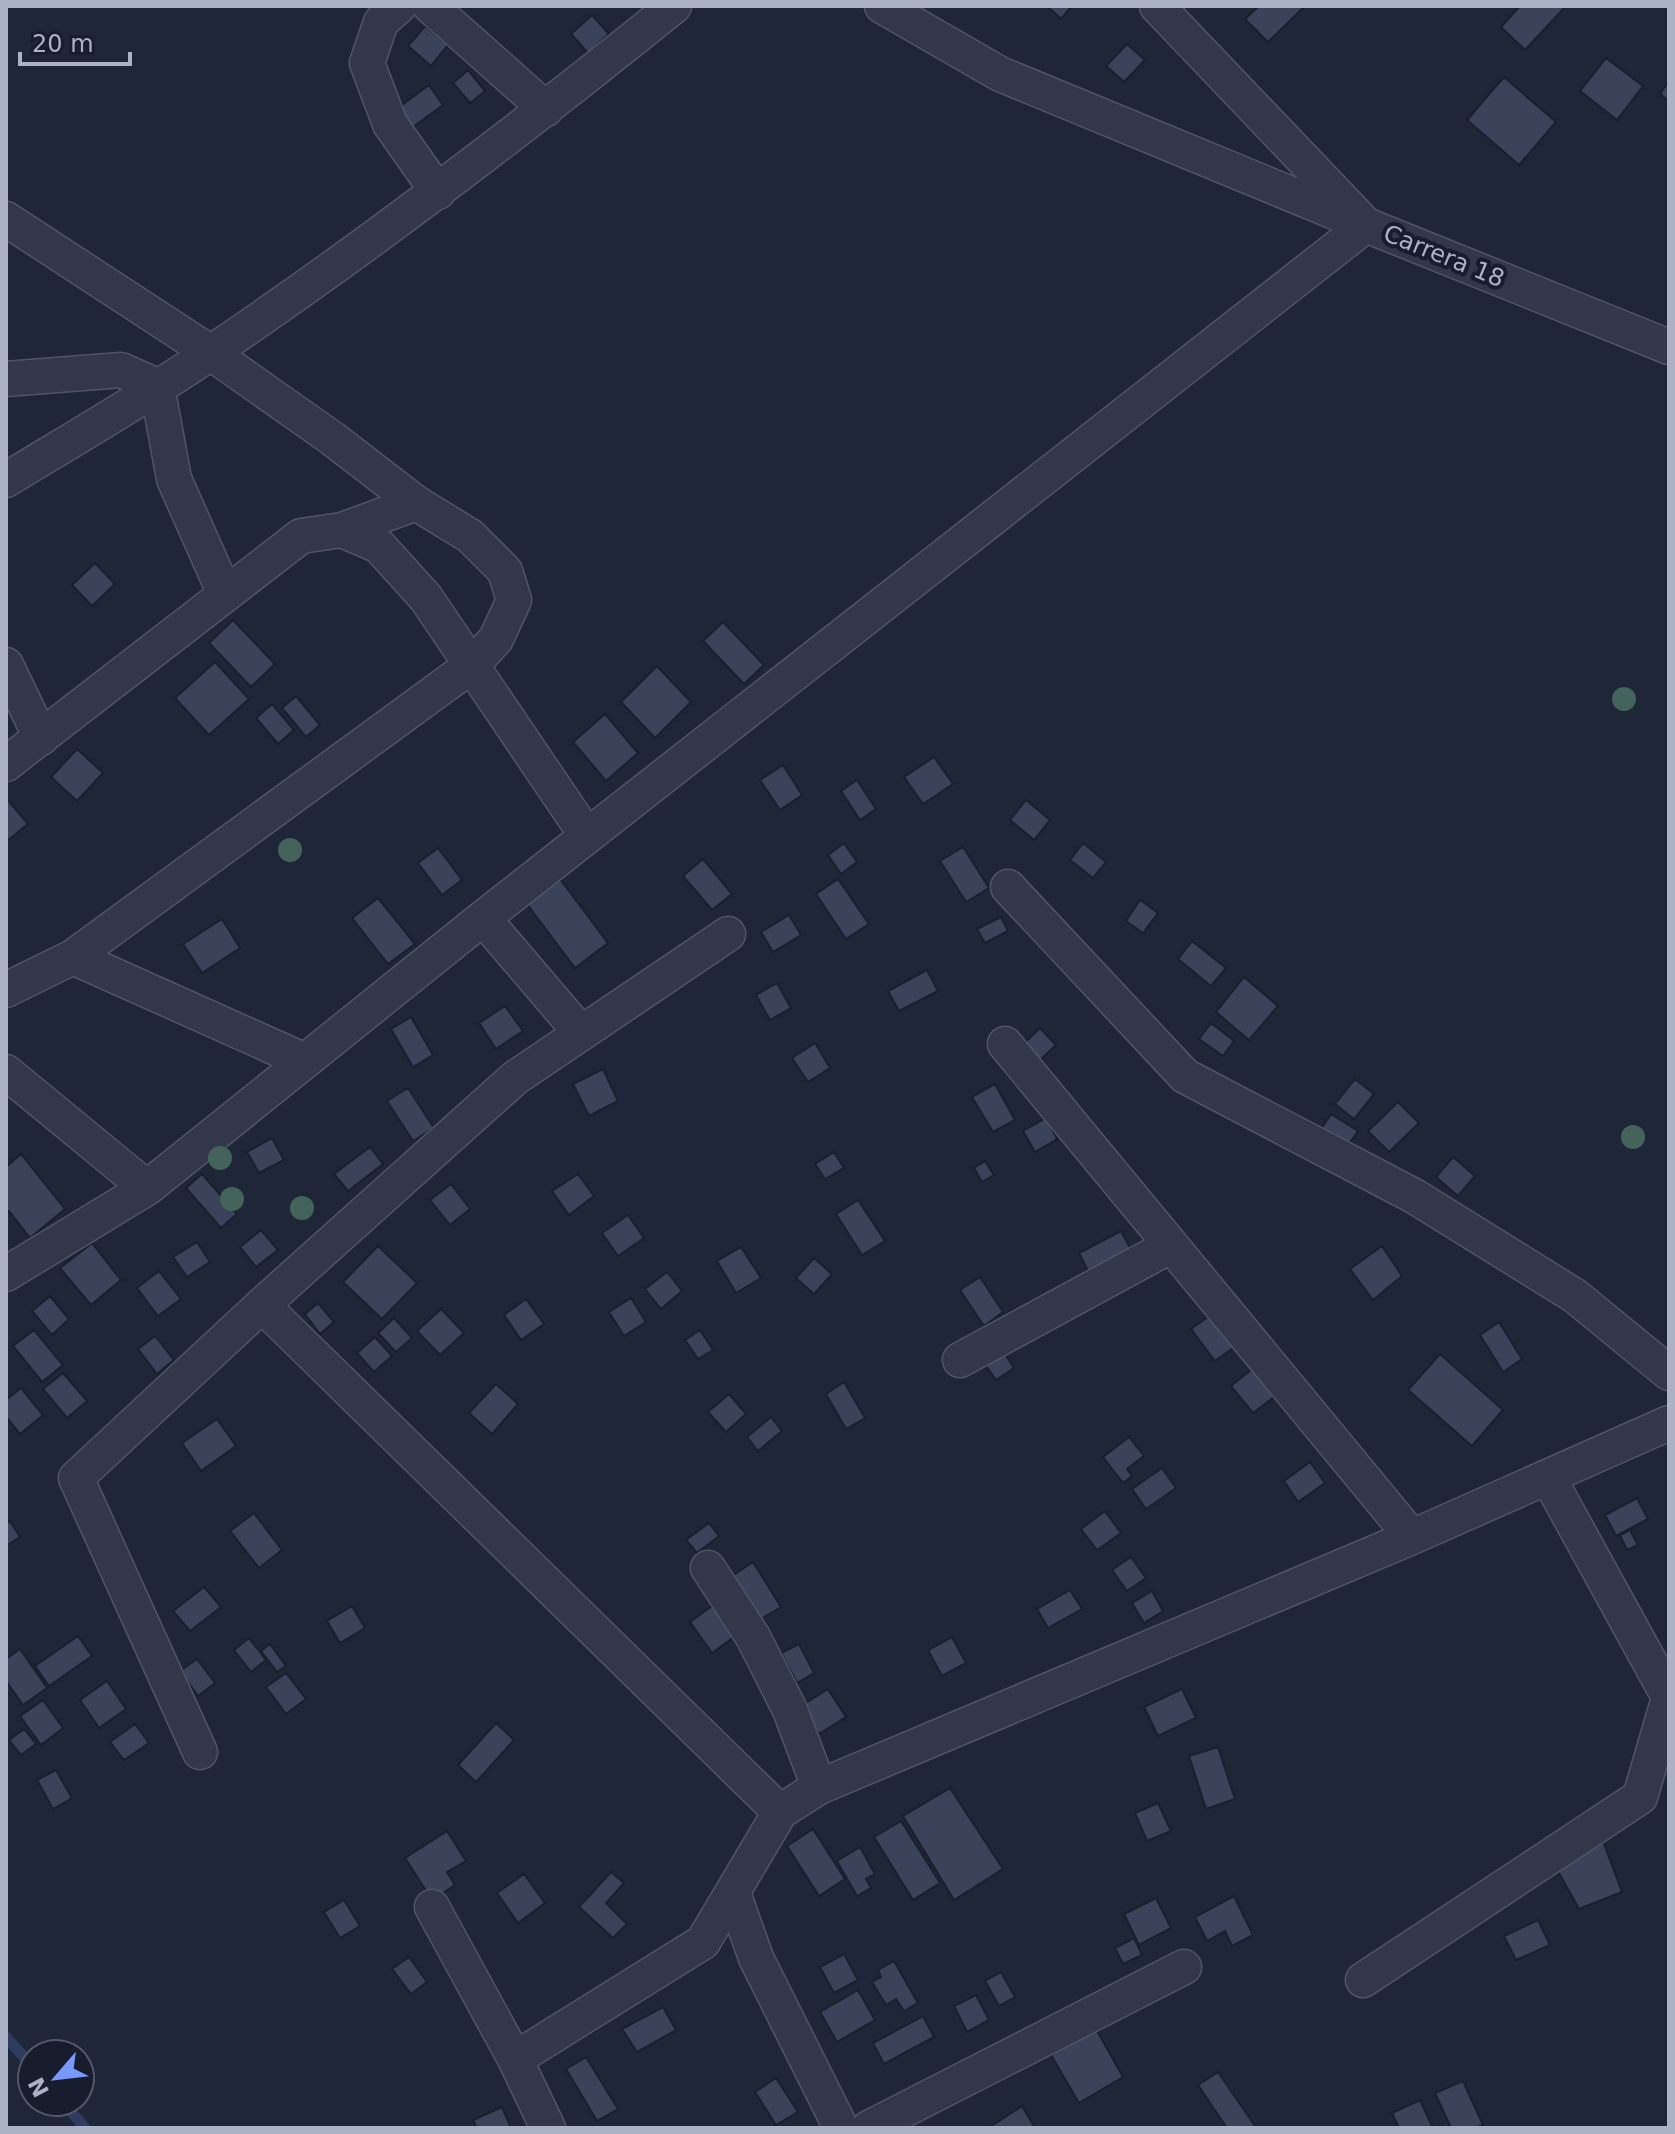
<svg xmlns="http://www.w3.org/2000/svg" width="1675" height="2134" font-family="'DejaVu Sans',sans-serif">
  <rect width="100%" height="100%" fill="#1f2638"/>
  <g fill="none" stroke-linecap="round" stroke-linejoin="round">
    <path stroke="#2f3c5f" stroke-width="11" d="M6 2037 32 2066
      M63 2102 85 2128"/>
  </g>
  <path fill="#3a4359" stroke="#1a1f2f" stroke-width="2" d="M1047 6H1072L1061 19Z
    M1259 6H1305L1268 42 1245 19Z
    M1520 6H1566L1525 50 1501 27Z
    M592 15 609 34 588 53 571 34Z
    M425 26 448 45 431 66 408 46Z
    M1127 44 1145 60 1124 82 1106 66Z
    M1606 58 1643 86 1617 120 1580 91Z
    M468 70 485 91 470 103 453 83Z
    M1504 77 1556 122 1519 165 1467 120Z
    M1669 81V101L1660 94Z
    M429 85 443 105 413 127 398 108Z
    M95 563 115 584 92 606 72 585Z
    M233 620 275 664 251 687 209 643Z
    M723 622 764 665 744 684 703 641Z
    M215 662 249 699 209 735 175 698Z
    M657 666 691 702 655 738 621 702Z
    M296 696 320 725 306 737 282 708Z
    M272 704 294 730 278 744 256 718Z
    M605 714 638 753 606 781 573 742Z
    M77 749 103 773 77 801 51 777Z
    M934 757 953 784 923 804 904 777Z
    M783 765 802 795 780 810 760 780Z
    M857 780 876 809 860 820 841 791Z
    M7 799 28 824 7 841 6 839Z
    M1026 800 1050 820 1034 840 1010 820Z
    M844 843 857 862 841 874 828 855Z
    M1083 843 1106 862 1093 878 1070 860Z
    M963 847 989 888 966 902 940 861Z
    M438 848 462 880 442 895 418 863Z
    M703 859 732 894 712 910 683 876Z
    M560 879 608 943 575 968 527 904Z
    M838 879 869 924 846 939 816 894Z
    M378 898 415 944 388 964 352 918Z
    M1140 900 1158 913 1143 933 1126 921Z
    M789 915 801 935 773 952 761 932Z
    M1001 917 1008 931 985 943 977 929Z
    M222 919 240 948 202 973 183 944Z
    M1192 941 1226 968 1211 986 1178 959Z
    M927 970 938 991 899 1011 888 991Z
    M1244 977 1278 1006 1249 1040 1216 1012Z
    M777 983 791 1008 770 1020 756 995Z
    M505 1006 523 1031 496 1049 479 1023Z
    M411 1017 433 1055 413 1067 391 1029Z
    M1211 1023 1234 1041 1223 1056 1199 1039Z
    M1040 1028 1056 1045 1035 1065 1019 1048Z
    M815 1043 830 1068 808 1082 792 1058Z
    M603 1069 618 1101 589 1116 573 1084Z
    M1355 1079 1374 1094 1354 1119 1335 1104Z
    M995 1084 1015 1120 993 1132 972 1097Z
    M408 1088 434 1128 413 1141 387 1101Z
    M1398 1102 1419 1123 1389 1152 1368 1131Z
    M1331 1114 1358 1131 1347 1147 1321 1129Z
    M1046 1118 1057 1139 1035 1152 1023 1131Z
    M272 1138 284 1160 259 1173 247 1152Z
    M370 1147 383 1164 348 1191 334 1174Z
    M834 1152 844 1168 825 1179 815 1164Z
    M21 1154 65 1209 30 1238 9 1211 6 1214V1167Z
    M1453 1157 1475 1176 1458 1196 1436 1177Z
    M985 1161 994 1175 982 1182 974 1168Z
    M202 1174 237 1214 221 1228 186 1188Z
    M578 1174 594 1196 569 1215 552 1191Z
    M451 1184 470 1209 450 1225 430 1200Z
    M858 1200 885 1241 862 1255 836 1214Z
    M628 1215 644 1238 618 1256 602 1233Z
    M261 1230 278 1250 256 1267 240 1247Z
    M1121 1231 1133 1253 1090 1275 1079 1253Z
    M197 1242 210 1262 187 1277 173 1257Z
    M92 1243 121 1280 91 1305 60 1268Z
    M378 1246 417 1283 382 1319 343 1282Z
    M1382 1246 1402 1276 1373 1300 1350 1269Z
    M741 1247 761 1278 736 1293 717 1261Z
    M814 1258 832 1274 814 1294 796 1278Z
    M159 1271 181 1299 158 1316 137 1288Z
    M667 1272 682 1291 661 1309 645 1289Z
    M980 1277 1003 1312 984 1326 960 1290Z
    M50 1296 69 1319 52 1335 32 1311Z
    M631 1298 646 1322 624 1336 609 1312Z
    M526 1299 544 1324 521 1340 504 1315Z
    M318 1303 334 1322 320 1334 305 1314Z
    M441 1309 464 1333 440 1355 417 1331Z
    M1212 1314 1236 1346 1215 1361 1191 1329Z
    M394 1318 412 1338 396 1352 378 1333Z
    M1499 1322 1522 1359 1503 1372 1480 1335Z
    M34 1330 63 1365 42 1382 13 1346Z
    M700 1330 713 1350 698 1359 685 1340Z
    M155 1336 174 1360 157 1374 138 1349Z
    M375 1337 392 1356 374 1372 357 1353Z
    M1003 1351 1014 1368 996 1380 984 1363Z
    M1440 1354 1503 1410 1472 1446 1408 1390Z
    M1252 1369 1274 1397 1253 1413 1231 1386Z
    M63 1373 87 1401 67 1418 43 1389Z
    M844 1382 865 1418 846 1429 826 1394Z
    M496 1384 518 1404 492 1434 469 1413Z
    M21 1388 43 1415 20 1434 6 1417V1400Z
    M729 1394 746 1414 726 1432 708 1412Z
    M771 1417 782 1431 758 1451 747 1437Z
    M217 1419 236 1446 201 1471 182 1443Z
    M1129 1437 1144 1456 1127 1469 1132 1476 1123 1483 1103 1457Z
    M1310 1462 1325 1483 1298 1502 1284 1481Z
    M1162 1468 1176 1488 1146 1509 1132 1489Z
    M1637 1498 1648 1519 1616 1536 1605 1515Z
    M1105 1511 1121 1533 1097 1550 1081 1529Z
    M254 1513 282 1550 259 1568 230 1531Z
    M10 1521 20 1537 6 1546V1524Z
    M709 1523 719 1536 697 1553 686 1540Z
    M1630 1530 1638 1545 1627 1550 1620 1535Z
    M1131 1557 1146 1578 1127 1591 1112 1570Z
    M753 1562 781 1607 756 1622 729 1578Z
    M204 1587 221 1607 190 1631 173 1611Z
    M1070 1590 1082 1609 1048 1628 1037 1609Z
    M1152 1591 1163 1611 1144 1623 1132 1603Z
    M352 1606 365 1628 340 1643 327 1621Z
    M712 1606 734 1637 712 1653 690 1622Z
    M78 1636 92 1656 49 1686 35 1666Z
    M952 1637 966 1663 942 1676 928 1650Z
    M249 1638 266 1660 251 1672 234 1650Z
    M270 1644 286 1666 277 1672 261 1651Z
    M799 1644 814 1673 797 1683 781 1653Z
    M20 1649 47 1688 23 1705 6 1681V1659Z
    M197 1659 215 1683 198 1696 180 1671Z
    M286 1673 306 1699 286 1714 266 1687Z
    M107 1681 126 1709 99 1728 80 1700Z
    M828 1689 846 1717 819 1734 801 1706Z
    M1182 1689 1196 1718 1158 1736 1144 1707Z
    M43 1700 63 1728 41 1745 20 1716Z
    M496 1723 514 1740 476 1782 458 1765Z
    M135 1724 149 1743 124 1760 110 1742Z
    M24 1729 36 1744 21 1755 9 1740Z
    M1218 1747 1235 1799 1206 1809 1189 1756Z
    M56 1770 72 1798 53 1809 37 1780Z
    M950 1788 1003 1869 954 1900 903 1816Z
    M1158 1803 1171 1831 1147 1841 1135 1813Z
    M901 1821 940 1883 913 1900 874 1837Z
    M813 1829 845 1879 819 1896 787 1846Z
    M447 1831 466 1861 447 1872 455 1885 432 1900 405 1858Z
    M1603 1841 1622 1892 1579 1909 1554 1864Z
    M860 1847 875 1874 866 1879 871 1888 857 1896 837 1861Z
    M611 1872 624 1883 606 1903 627 1924 613 1938 579 1907Z
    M524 1874 545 1903 518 1923 497 1893Z
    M1234 1896 1253 1935 1232 1946 1225 1931 1207 1941 1195 1917Z
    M1156 1898 1171 1928 1139 1945 1124 1914Z
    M344 1900 360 1926 340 1938 324 1912Z
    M1538 1920 1550 1945 1516 1960 1504 1936Z
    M1134 1938 1142 1955 1123 1964 1115 1948Z
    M844 1954 858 1980 834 1993 820 1967Z
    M409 1957 427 1982 411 1994 392 1969Z
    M894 1961 918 2003 904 2011 896 1999 886 2005 872 1982 881 1977 878 1970Z
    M1001 1972 1015 1997 999 2006 985 1981Z
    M858 1990 875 2020 837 2042 820 2012Z
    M976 1995 989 2020 967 2032 954 2006Z
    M663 2007 676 2030 637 2052 622 2029Z
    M923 2016 934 2037 884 2064 873 2043Z
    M1096 2029 1123 2077 1079 2103 1051 2055Z
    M586 2057 618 2109 597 2121 566 2069Z
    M1218 2072 1255 2126 1252 2128H1227L1198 2085Z
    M776 2078 798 2112 776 2125 755 2092Z
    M1463 2081 1483 2125 1475 2128H1451L1435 2093Z
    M1420 2100 1433 2128H1399L1392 2113Z
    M1022 2106 1035 2128H991L990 2127Z
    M502 2107 511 2128H477L473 2120Z"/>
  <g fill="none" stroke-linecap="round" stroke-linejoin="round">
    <defs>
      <path id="street" d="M399 6 381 22 367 63 390 124 438 192
        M430 6 546 109
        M1157 6 1366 225 1669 347
        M6 219 211 353 333 439 416 503 470 536 505 571 514 600 496 639 472 665 73 957 6 990
        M6 379 121 370 157 386 174 479 225 594
        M6 480C75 438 146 397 212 352 372 244 524 127 674 6
        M342 530 379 546 426 598 587 836
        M6 665 41 738
        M6 764 301 536 342 530 416 503
        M1008 887 1185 1076 1414 1196 1575 1296 1669 1373
        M483 918 581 1033
        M73 957 305 1061
        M1005 1044 1412 1537
        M6 1072 147 1188
        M6 1274 147 1188 483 918 1366 225 1000 74 882 6
        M262 1305 780 1812
        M960 1360 1170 1246
        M1548 1477 1669 1697
        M708 1568 753 1637 790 1710 819 1787
        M200 1752 76 1478 262 1305 515 1078 728 934
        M733 1893 756 1958 841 2128
        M432 1907 515 2059 548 2128
        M1363 1980 1640 1797 1669 1698
        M515 2059 703 1942 780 1812 819 1787 1412 1537 1669 1423
        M869 2128 1184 1967"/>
    </defs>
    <use href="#street" stroke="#505567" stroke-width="37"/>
    <use href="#street" stroke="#323849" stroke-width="34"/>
  </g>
  <g fill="#44645b">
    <circle cx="1624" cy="699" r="12"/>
    <circle cx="290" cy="850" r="12"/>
    <circle cx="1633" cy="1137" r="12"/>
    <circle cx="220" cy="1158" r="12"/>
    <circle cx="232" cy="1199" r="12"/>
    <circle cx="302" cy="1208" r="12"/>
  </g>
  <g text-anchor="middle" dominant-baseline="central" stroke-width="8" stroke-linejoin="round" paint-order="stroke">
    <g font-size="24" fill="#acb2c6" stroke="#181d2d">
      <text transform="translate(1444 256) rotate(22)">Carrera 18</text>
    </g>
  </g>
  <rect width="1675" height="2134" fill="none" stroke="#acb2c6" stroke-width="16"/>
  <g transform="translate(56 2078) rotate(242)"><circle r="38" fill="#181d2d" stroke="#53596a" stroke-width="2"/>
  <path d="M0-6L14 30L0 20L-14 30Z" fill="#7998fe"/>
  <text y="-12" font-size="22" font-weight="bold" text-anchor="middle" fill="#acb2c6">N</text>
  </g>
  <path d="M20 52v12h110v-12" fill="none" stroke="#acb2c6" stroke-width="4"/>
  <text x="32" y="52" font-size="24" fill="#acb2c6" stroke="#181d2d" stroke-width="6" paint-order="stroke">20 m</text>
</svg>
